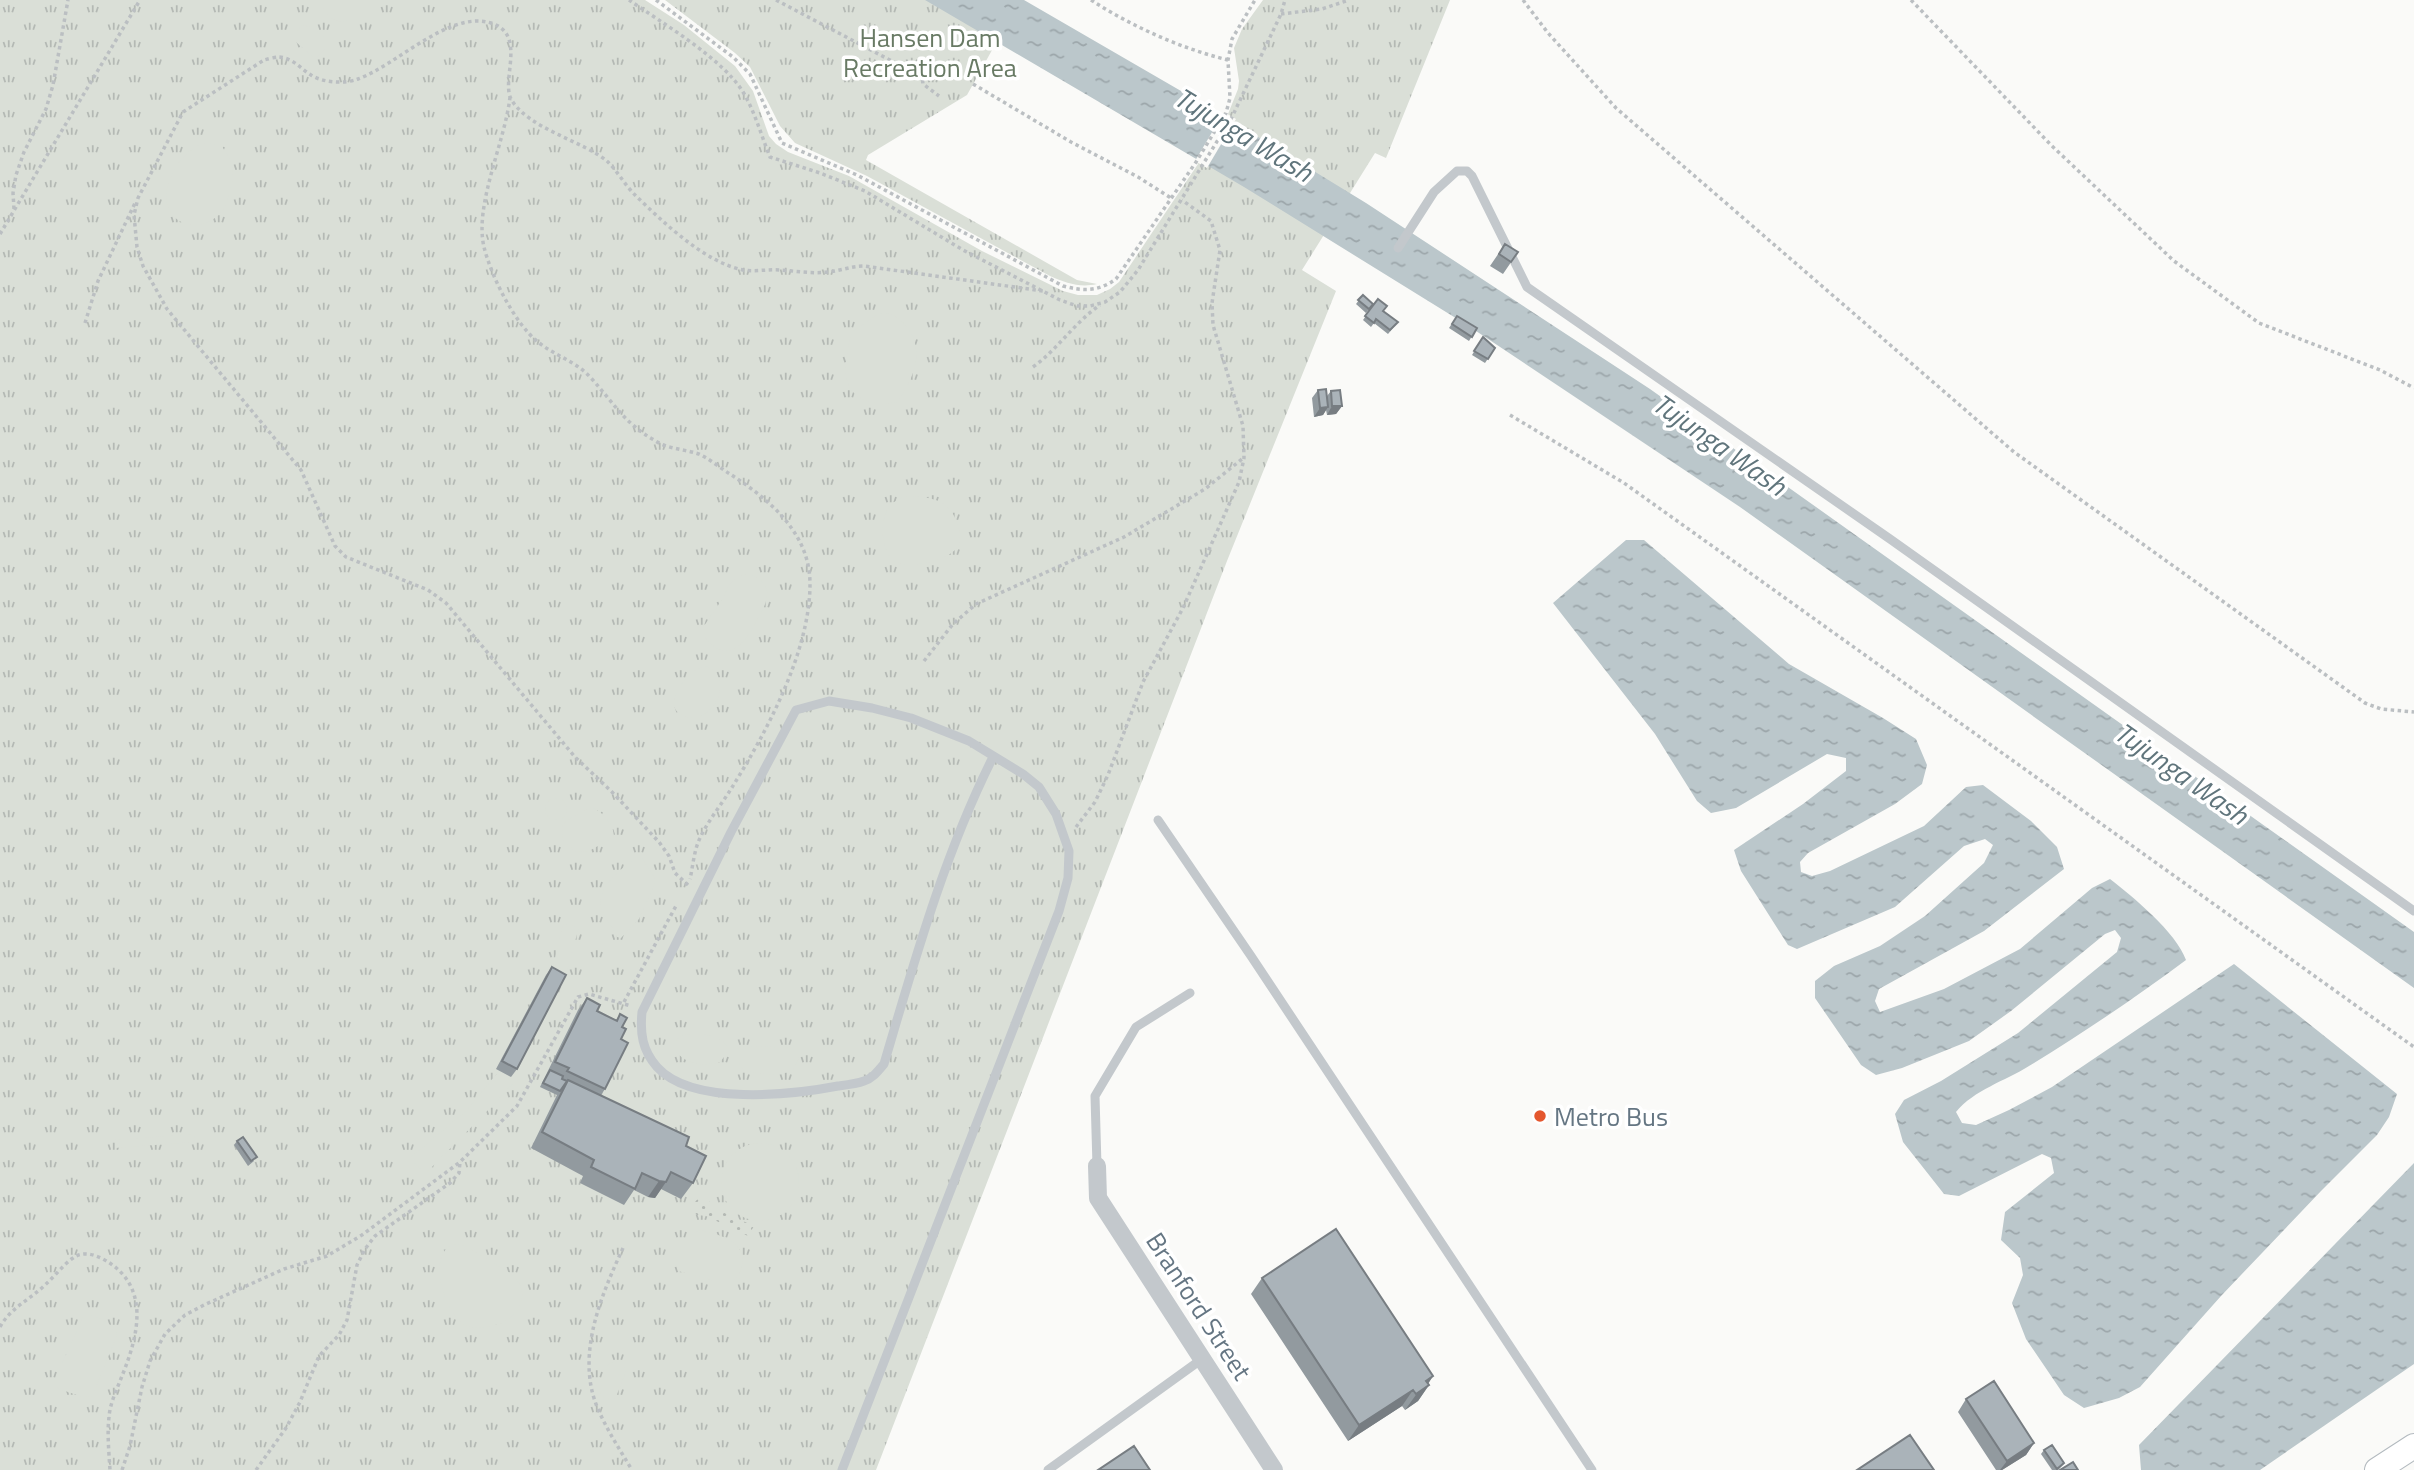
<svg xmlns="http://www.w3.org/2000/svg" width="2414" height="1470" font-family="'Titillium Web',sans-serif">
  <defs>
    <pattern id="grass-tufts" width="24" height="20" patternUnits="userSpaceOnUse" patternTransform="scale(1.75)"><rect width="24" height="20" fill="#dadfd7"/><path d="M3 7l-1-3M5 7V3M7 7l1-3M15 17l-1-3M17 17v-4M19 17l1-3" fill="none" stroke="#b4b9b4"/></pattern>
    <pattern id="garden-dots" width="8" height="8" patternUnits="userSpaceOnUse" patternTransform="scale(1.75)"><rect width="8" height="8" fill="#dadfd7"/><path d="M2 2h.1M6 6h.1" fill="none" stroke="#b4b9b4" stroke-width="1.8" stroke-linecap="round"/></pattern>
    <pattern id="water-ripples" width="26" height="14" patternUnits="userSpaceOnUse" patternTransform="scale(1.75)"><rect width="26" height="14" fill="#bbc7cb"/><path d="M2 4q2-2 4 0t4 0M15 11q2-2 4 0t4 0" fill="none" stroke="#9ca6aa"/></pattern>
  </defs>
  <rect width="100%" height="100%" fill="#fafaf8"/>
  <path fill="url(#grass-tufts)" d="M0 0H645L684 25 735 66 753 91 769 136 776 144 788 152 849 176 982 251 1063 291 1078 295H1097L1110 289 1119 282 1198 164 1195 161 1224 112 1228 114 1238 89 1239 81 1234 48 1242 29 1263 0H1450L1386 158 1375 153 1302 270 1336 291 1227 561 876 1470H0Z
    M665 0H1020L967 95 868 155 866 160 1077 280 1097 284C1080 288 1066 283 1050 276L867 176 795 143 780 126 750 67 735 53Z"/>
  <path fill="url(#garden-dots)" d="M703 1198 709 1201 711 1207 754 1226 748 1236 706 1216 697 1215C690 1208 693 1199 703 1198Z"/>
  <path fill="#dadfd7" d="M322 0H362L347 20 341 22 330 18 321 5Z
    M302 25 311 27 326 38V48L317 57 312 56 297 43V31Z
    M204 143 221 145C233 163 236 169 230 191 228 197 226 207 222 211 199 240 155 221 169 182 176 163 186 150 204 143Z
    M890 313C928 335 920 371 897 402 882 405 879 405 865 400 837 389 846 355 852 332L878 314Z
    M907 496C928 497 947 498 956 520 959 528 962 538 958 546 950 561 907 570 894 561 887 556 884 545 883 537 882 516 886 502 907 496Z
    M746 574C756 576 765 581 767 591 768 601 763 610 758 618 748 640 728 668 705 637L704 626 723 598 729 585 738 576Z
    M705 666C740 678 708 733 680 714 661 702 691 668 705 666Z
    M545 809a11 11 0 1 1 22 0a11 11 0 1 1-22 0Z
    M591 807C603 812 614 824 614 837L589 851 576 852 563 840 562 827 566 821Z
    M636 858H642L654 877 655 884 639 919 621 938 617 937C612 926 604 917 601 906 597 887 623 867 636 858Z
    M563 924 579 927 565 978 552 971Z
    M702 1034C719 1037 737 1043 720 1062 702 1067 681 1064 673 1046 678 1032 690 1034 702 1034Z
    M752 1046 793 1048 797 1049 800 1055C798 1060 796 1067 791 1070 778 1078 753 1074 740 1067L739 1061 745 1049Z
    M499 1071 514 1082 498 1100 425 1174 410 1158 467 1110Z
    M194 1134 195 1142 115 1148V1140Z
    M721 1182a39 39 0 1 1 78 0a39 39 0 1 1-78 0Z
    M699 1230C727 1235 759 1249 734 1281H715L678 1271 677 1267 693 1235Z
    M454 1244C466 1245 474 1251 483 1257 492 1263 503 1268 511 1274 532 1291 521 1316 499 1324 488 1327 477 1330 467 1326 445 1316 425 1254 454 1244Z
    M87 1315C98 1316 114 1324 117 1335L94 1392 92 1396 83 1397 59 1389 56 1386V1377L83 1317Z
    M611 1362 627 1369 616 1397 611 1400 601 1396 600 1390 608 1365Z"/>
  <path fill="url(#water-ripples)" d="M925 0H1024L1219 113 1366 203 1650 389 2414 932V988L1740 507 1467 325 1244 187Z
    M1626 540H1644L1789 664 1883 718 1916 739 1927 765 1922 784 1895 804 1808 853 1800 862 1801 872 1812 876 1830 871 1924 826 1966 787 1983 785 2031 821 2057 847 2064 869 1984 931 1879 989 1875 1001 1880 1012 1944 989 2020 949 2092 888 2110 879C2133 897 2176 932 2186 960 2135 998 2083 1033 2029 1066 2005 1081 1974 1090 1956 1112L1962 1123 1976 1125 2009 1110 2052 1087 2234 964 2397 1094 2389 1117 2377 1135 2321 1191 2221 1296 2140 1387 2119 1398 2084 1408 2064 1395 2026 1339 2012 1303 2023 1275 2020 1258 2001 1240 2005 1212 2054 1173 2051 1158 2042 1154 1959 1196 1944 1194 1903 1142 1895 1114 1904 1100 1941 1081 2018 1033 2117 952 2121 938 2115 930 2105 934 2011 1011 1969 1041 1902 1068 1876 1075 1861 1065 1815 998V981L1834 966 1880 946 1925 916 1984 863 1993 845 1985 839 1964 846 1895 907 1797 949 1788 945 1741 871 1734 850 1803 804 1846 771V758L1827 754 1736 808 1711 813 1697 801 1655 734 1553 603Z
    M2414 1163V1364L2260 1470H2141L2139 1445Z"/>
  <path fill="#fafaf8" d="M1224 112 1236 119 1207 168 1195 161Z"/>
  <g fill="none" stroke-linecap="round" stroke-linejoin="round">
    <defs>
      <path id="secondary" d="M2377 1470 2414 1446"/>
    </defs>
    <use href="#secondary" stroke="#b3babf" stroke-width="26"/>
    <path stroke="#bbbfc2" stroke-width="3.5" stroke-dasharray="3.5 3.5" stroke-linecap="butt" d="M629 0C662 23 722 58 743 92 755 112 761 135 770 157L820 173 865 191 963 250 1060 300 1077 306H1090L1105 302 1120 292 1138 270 1232 117 1281 14 1285 0
      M656 0 733 57 750 74 782 143 857 175 1063 286C1083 291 1098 292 1116 279L1196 162 1226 113 1230 98 1228 60 1232 39 1255 0
      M776 0 922 77 923 84 939 96
      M1091 0C1133 27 1180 48 1228 60
      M1523 0 1548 33 1616 108 2014 452 2365 703 2381 709 2414 712
      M1911 0 2052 146 2174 261 2259 323 2380 370 2414 388
      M1281 14 1322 9 1349 0
      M973 84 1071 142 1138 177 1171 198
      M510 97C505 142 474 205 484 247 491 276 515 324 538 342 555 356 576 361 591 378 613 402 624 423 654 440 667 449 684 449 699 454 710 459 720 468 730 474 770 500 810 533 810 584 810 652 766 733 731 789 721 805 708 821 700 838 694 850 693 866 690 879
      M14 209 13 193 16 175 24 152 46 109 53 85 68 0
      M0 234 140 0
      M85 323 98 281 135 203
      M1033 367C1058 349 1074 323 1100 305
      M1510 415 1624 483 2414 1047
      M924 661 953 624 976 604 1124 537 1205 489 1242 459
      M1076 827 1095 802 1108 775 1143 682 1183 608 1239 482 1244 458 1243 426 1213 325 1212 303 1220 250 1211 221 1182 200
      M688 885 675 873 669 856 659 842 612 792 575 757 446 603 428 590 346 557 335 546 301 470 167 309 143 266 137 247 134 215 138 198 183 112 264 60C268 59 275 57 279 57 293 58 301 69 311 75 323 83 345 84 358 79 397 65 449 10 491 23 527 34 501 79 511 99 528 129 584 141 608 162 618 172 625 185 635 195 663 222 704 262 743 270 755 272 768 269 780 270 796 271 812 274 828 272 840 271 851 266 864 266L1043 291
      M624 1002 677 904
      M623 1248C601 1296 575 1356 598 1409 607 1430 620 1450 632 1470
      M0 1327C11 1307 30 1300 46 1284 55 1276 63 1265 73 1258 82 1251 93 1254 103 1259 151 1285 139 1334 122 1376 117 1389 110 1403 109 1417 107 1434 109 1453 110 1470
      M122 1470 130 1446 142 1387 150 1361 165 1334 185 1315 204 1305 284 1269 327 1256 362 1235 460 1162 517 1106 578 997 589 994 631 1006
      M256 1470 286 1428 300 1402 319 1356 339 1335 347 1320 357 1265 365 1249 375 1236 450 1183 459 1173 460 1162"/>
    <path stroke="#c3c8cc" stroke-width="9" d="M1398 248 1434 192 1457 171H1467L1472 176 1527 287 1890 539 2414 911
      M1158 820 1251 956 1592 1470
      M1097 1166 1095 1096 1136 1027 1190 993
      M842 1470 1059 911 1068 878 1069 851 1056 814 1039 787 1023 774 969 741 911 718 872 708 829 701 796 710 731 832 642 1012C640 1033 642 1050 657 1067 692 1106 791 1095 838 1086 846 1085 856 1084 864 1081 873 1078 878 1071 884 1064 915 959 944 855 993 757
      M1048 1470 1202 1359"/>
    <path stroke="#c3c8cc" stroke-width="18" d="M1097 1166 1098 1198 1274 1470"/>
    <use href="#secondary" stroke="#fff" stroke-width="24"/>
  </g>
  <path fill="#929a9f" d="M1505 244 1518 252 1503 274 1490 266Z
    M1363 295 1373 304 1366 313 1356 304Z
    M1378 299 1383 311 1398 322 1388 334 1374 323 1371 327 1363 320Z
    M1457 316 1477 328 1469 341 1449 328Z
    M1483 337 1495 348 1485 363 1472 355Z
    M1318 390 1327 396 1331 391 1342 406 1336 414 1327 415 1326 410 1323 415 1314 417 1312 398Z
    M552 967 517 1069 511 1077 496 1069 546 975Z
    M587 998 597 1011 616 1020 620 1014 622 1027 621 1039 605 1089 601 1095 686 1146 693 1183 681 1199 661 1189 655 1198 648 1197 634 1190 624 1205 580 1183 583 1176 531 1148 557 1095 540 1087 578 1010Z
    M237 1141 254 1161 248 1166 234 1145Z
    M1262 1278 1433 1376 1428 1384 1429 1385 1418 1401 1405 1410 1402 1406 1348 1441 1251 1294Z
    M1966 1399 2034 1443 2026 1455 2002 1470H1996L1958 1412Z
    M2044 1450 2064 1463 2061 1467 2058 1470H2052L2041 1454Z"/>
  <path fill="#777d82" d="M1332 406H1342L1336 414 1327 415Z
    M1328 407 1323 415 1314 417 1320 408Z
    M659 1181 666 1182 655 1198 648 1197Z
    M1433 1376 1425 1388 1429 1385 1418 1401 1405 1410 1426 1381Z
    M1413 1390 1402 1406 1348 1441 1359 1425Z
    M2034 1443 2026 1455 2002 1470H2000L2007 1461Z"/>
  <path fill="#aab3b9" stroke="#777d82" stroke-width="2" d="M1505 244 1518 252 1511 262 1499 254Z
    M1363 295 1373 304 1369 309 1358 300Z
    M1378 299 1387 306 1383 311 1398 322 1390 330 1376 319 1374 323 1365 316Z
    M1457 316 1477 328 1472 337 1452 324Z
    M1483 337 1495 348 1488 359 1474 351Z
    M1326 389 1328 407 1320 408 1318 390Z
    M1340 390 1342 406H1332L1331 391Z
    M552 967 566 975 517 1069 502 1061Z
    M587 998 600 1005 597 1011 617 1021 620 1014 627 1018 622 1027 626 1029 621 1039 628 1043 605 1089 567 1071 569 1068 555 1062Z
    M550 1070 563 1076 562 1079 567 1081 560 1091 543 1083Z
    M568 1080 689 1137 686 1146 706 1156 693 1183 671 1172 666 1182 659 1181 642 1173 635 1189 591 1167 594 1160 542 1132Z
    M243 1137 257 1157 251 1161 237 1141Z
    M1336 1229 1433 1376 1426 1381 1429 1385 1416 1394 1413 1390 1359 1425 1262 1278Z
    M1994 1381 2034 1443 2007 1461 1966 1399Z
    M1910 1435 1934 1470H1857Z
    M2052 1445 2064 1463 2057 1469 2044 1450Z
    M1134 1446 1150 1470H1098Z
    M2073 1462 2078 1470H2060Z"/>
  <circle fill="#e4572e" stroke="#fff" stroke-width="2.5" cx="1540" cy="1116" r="7"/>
  <g text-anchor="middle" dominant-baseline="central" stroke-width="7" stroke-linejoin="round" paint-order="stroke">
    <g font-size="26" fill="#687a64" stroke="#fff">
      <text x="930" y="37">Hansen Dam<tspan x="930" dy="30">Recreation Area</tspan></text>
    </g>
    <g font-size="26" fill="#657683" stroke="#fff" text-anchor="start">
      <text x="1554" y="1116">Metro Bus</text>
    </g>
    <g font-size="26" fill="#657683" stroke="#fff">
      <text transform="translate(1199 1306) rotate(57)">Branford Street</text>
    </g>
    <g font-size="28" font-style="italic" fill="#60757c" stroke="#fff">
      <text transform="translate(1244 134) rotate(31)">Tujunga Wash</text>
      <text transform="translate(1720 444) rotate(35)">Tujunga Wash</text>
      <text transform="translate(2182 773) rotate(35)">Tujunga Wash</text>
    </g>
  </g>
</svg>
